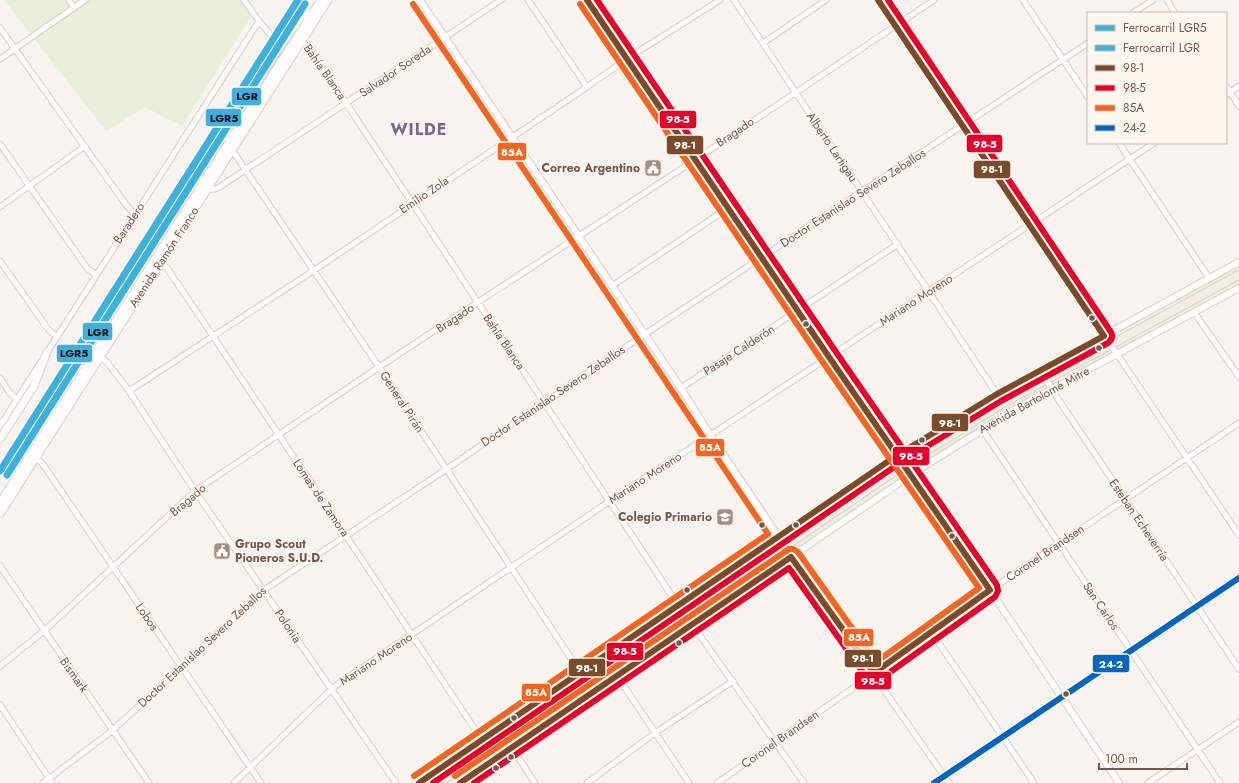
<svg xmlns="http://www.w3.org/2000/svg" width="1239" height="783" font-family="Jost,sans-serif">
  <rect width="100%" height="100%" fill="#f8f3ee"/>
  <path fill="#e8eed9" d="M4 0H245L254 12 182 126 145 107 106 131Z
    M1239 266V269L1112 337 1111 335Z
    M1239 282V284L1119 349 1118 347Z
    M1101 341 1103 342 1048 372 1046 371Z
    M1107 352 1109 355 1053 385V383Z
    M1037 375 1039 377 906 457 904 454 998 397Z
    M1043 387 1045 390 914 468 913 465 981 422Z
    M891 462 892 464 785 539 784 537Z
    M899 476 901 477 794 550 792 548Z
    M776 542 778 545 686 607 684 605Z
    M784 555 786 556 694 619 693 616Z
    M674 612 676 614 433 783H429Z
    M682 625 683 626 457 783H453Z"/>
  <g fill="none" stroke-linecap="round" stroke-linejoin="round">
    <defs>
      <path id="minor" d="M69 0 74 8
        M244 0 259 21 281 47
        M528 0 587 87
        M734 0 997 394
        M878 0 1239 535
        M1023 0 1088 97
        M1167 0 1175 13
        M315 9 302 17 281 47 200 173C196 184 209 192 218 188L501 0
        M1133 13 1153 0
        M0 28 127 206 135 214
        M302 40 346 103 674 599 804 783
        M763 43 826 0
        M0 59 85 0
        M1226 86 1239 106
        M1226 95 1239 86
        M228 131V144L379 367 580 672
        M1119 143 1209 278
        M0 144 87 268 96 275
        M0 207 85 146
        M0 261 48 329 57 337
        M158 261 167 268 213 336 482 740
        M612 286 728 208
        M1194 312 1239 377
        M46 354 259 21
        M99 356 107 362 129 391 195 491 396 783
        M1041 370 1052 390 1239 669
        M0 378 9 392 17 399
        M681 388 898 244
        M129 391 313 271 587 87 628 58 720 0
        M0 426 41 362
        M982 429 1220 783
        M35 457 42 463 261 783
        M791 557 949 783
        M0 566 149 783
        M932 633 1034 783
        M0 666 44 631 195 491 379 367 695 160 934 0
        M617 676 689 783
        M0 705 52 783
        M512 748 535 783
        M43 783 113 730 264 590 445 470 645 334 1088 43
        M234 783 335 686 610 501 1154 143
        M587 783 655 733 733 681
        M717 783 932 633 990 590 1239 423
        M1148 783 1239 722"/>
      <path id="tertiary" d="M420 0 681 388 711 436 768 521 791 557
        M587 0 829 357 990 590 1119 783
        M419 783 685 600 922 440 997 394 1239 262
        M460 783 920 469 1017 408 1239 288
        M934 783 1239 578"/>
      <path id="secondary" d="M0 439 34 386 47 352
        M0 503 238 128 321 0
        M0 514 328 0"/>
      <path id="primary" d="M439 783 911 460 1003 403 1239 275"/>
    </defs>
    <use href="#minor" stroke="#d6ceca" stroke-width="7"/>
    <use href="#tertiary" stroke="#d6ceca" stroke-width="8"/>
    <use href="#secondary" stroke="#d8ceca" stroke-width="9"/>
    <use href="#primary" stroke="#d9cfcb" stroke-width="10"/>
    <use href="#minor" stroke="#fefdfc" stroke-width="5"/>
    <use href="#tertiary" stroke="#fefdfc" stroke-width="6"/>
    <use href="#secondary" stroke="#fefdfc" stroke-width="7"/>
    <use href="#primary" stroke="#f2ece7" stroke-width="8"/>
    <defs>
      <path id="bus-1" d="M419 783 896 456 997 394 1104 336 878 0
        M460 783 791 557 874 673 990 590 829 357 587 0"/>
      <path id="bus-2" d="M433 783 900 463 1001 401 1108 343C1112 340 1113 336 1111 332L888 0
        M474 783 789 568 867 678 873 681 879 680 995 597 998 591 997 585 836 352 597 0"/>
      <path id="bus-3" d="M413 4 768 534 414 776
        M455 776 789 549H793L798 552 876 662 979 588 822 361 580 4"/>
      <path id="bus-4" d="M934 783 1239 578"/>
    </defs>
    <use href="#bus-1" stroke="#fef7f0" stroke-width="9"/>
    <use href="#bus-2" stroke="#fef7f0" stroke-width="9"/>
    <use href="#bus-3" stroke="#fef7f0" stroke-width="9"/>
    <use href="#bus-4" stroke="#fef7f0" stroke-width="9"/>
    <use href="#bus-1" stroke="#7a4b2a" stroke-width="6"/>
    <use href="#bus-2" stroke="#e4002b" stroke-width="6"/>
    <use href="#bus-3" stroke="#f26522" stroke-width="6"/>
    <use href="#bus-4" stroke="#0065bd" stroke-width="6"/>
    <defs>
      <path id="rail-1" d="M0 471 298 0"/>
      <path id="rail-2" d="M7 475 305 4"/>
    </defs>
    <use href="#rail-1" stroke="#fef7f0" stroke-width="10"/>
    <use href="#rail-2" stroke="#fef7f0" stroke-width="10"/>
    <use href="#rail-1" stroke="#3db1dd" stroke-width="7"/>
    <use href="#rail-2" stroke="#3db1dd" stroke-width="7"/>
  </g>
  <defs>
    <symbol id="civic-square" viewBox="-11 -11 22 22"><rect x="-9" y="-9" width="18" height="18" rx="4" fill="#a48d86" stroke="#fef7f0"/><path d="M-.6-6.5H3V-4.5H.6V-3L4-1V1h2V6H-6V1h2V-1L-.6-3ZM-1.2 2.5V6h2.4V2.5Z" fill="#fff"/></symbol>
    <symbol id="school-square" viewBox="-11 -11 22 22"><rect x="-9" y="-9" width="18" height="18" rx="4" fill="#a48d86" stroke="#fef7f0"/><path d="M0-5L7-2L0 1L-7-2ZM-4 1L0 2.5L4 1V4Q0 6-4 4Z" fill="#fff"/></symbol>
  </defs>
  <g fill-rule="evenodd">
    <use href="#civic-square" x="643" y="158" width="20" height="20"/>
    <use href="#school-square" x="715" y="507" width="20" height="20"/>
    <use href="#civic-square" x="212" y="541" width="20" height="20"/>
  </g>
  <g fill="#76564e" stroke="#fef7f0" stroke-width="1.5">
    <circle cx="1092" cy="318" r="3.5"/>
    <circle cx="806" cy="324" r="3.5"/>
    <circle cx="1099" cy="348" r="3.5"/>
    <circle cx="922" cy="440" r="3.5"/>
    <circle cx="762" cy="525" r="3.5"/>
    <circle cx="796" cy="525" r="3.5"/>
    <circle cx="952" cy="536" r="3.5"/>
    <circle cx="687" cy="590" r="3.5"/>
    <circle cx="679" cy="643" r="3.5"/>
    <circle cx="1066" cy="694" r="3.5"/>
    <circle cx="514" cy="718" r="3.5"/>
    <circle cx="511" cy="757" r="3.5"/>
    <circle cx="496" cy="768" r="3.5"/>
  </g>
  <g text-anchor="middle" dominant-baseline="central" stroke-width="3" stroke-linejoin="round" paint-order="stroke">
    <g font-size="12" fill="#76564e" stroke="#fef7f0">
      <text transform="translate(395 71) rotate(-34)">Salvador Soreda</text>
      <text transform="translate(325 72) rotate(55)">Bahía Blanca</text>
      <text transform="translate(735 132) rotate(-34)">Bragado</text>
      <text transform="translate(832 147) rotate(56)">Alberto Lartigau</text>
      <text transform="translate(424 195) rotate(-34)">Emilio Zola</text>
      <text transform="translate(853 198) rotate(-33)">Doctor Estanislao Severo Zeballos</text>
      <text transform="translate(129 223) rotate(-57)">Baradero</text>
      <text transform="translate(164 257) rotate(-57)">Avenida Ramón Franco</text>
      <text transform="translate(916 300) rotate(-33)">Mariano Moreno</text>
      <text transform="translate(455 318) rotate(-33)">Bragado</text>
      <text transform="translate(504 342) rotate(56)">Bahía Blanca</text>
      <text transform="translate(739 350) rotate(-33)">Pasaje Calderón</text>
      <text transform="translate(553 396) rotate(-34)">Doctor Estanislao Severo Zeballos</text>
      <text transform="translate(1034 400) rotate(-29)">Avenida Bartolomé Mitre</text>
      <text transform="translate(402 402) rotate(57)">General Pirán</text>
      <text transform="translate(645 478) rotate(-33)">Mariano Moreno</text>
      <text transform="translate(321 498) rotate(56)">Lomas de Zamora</text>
      <text transform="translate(188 500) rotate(-40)">Bragado</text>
      <text transform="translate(1139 520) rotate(56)">Esteban Echeverría</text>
      <text transform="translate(1045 553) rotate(-34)">Coronel Brandsen</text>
      <text transform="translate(1101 606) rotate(56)">San Carlos</text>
      <text transform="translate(147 617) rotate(55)">Lobos</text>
      <text transform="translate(288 626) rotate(56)">Polonia</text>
      <text transform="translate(202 647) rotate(-43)">Doctor Estanislao Severo Zeballos</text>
      <text transform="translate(376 659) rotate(-34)">Mariano Moreno</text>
      <text transform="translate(74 675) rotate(55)">Bismark</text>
      <text transform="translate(780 739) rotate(-35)">Coronel Brandsen</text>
    </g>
    <g font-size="12" font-weight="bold" fill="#76564e" stroke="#fef7f0" text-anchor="end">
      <text x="640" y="168">Correo Argentino</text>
      <text x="712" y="517">Colegio Primario</text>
      <text x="235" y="544" text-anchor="start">Grupo Scout<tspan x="235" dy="14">Pioneros S.U.D.</tspan></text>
    </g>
    <g font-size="16" font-weight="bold" letter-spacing="1" fill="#7c6691" stroke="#fef7f0">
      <text x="419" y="129">WILDE</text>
    </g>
  </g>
  <g stroke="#fef7f0" stroke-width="1.5">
    <rect x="231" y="87" width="31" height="19" rx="4" fill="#3db1dd"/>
    <rect x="205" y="108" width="37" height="19" rx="4" fill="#3db1dd"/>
    <rect x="659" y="110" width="38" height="19" rx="4" fill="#e4002b"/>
    <rect x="966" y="134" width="37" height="19" rx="4" fill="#e4002b"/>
    <rect x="666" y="135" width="38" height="20" rx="4" fill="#7a4b2a"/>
    <rect x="497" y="142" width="30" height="19" rx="4" fill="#f26522"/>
    <rect x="973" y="160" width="38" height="19" rx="4" fill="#7a4b2a"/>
    <rect x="82" y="322" width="31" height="19" rx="4" fill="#3db1dd"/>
    <rect x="56" y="344" width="37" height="19" rx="4" fill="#3db1dd"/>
    <rect x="931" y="413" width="38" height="19" rx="4" fill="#7a4b2a"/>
    <rect x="695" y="438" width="30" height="19" rx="4" fill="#f26522"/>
    <rect x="892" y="446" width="38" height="20" rx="4" fill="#e4002b"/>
    <rect x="843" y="628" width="31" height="19" rx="4" fill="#f26522"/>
    <rect x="606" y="642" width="38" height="19" rx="4" fill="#e4002b"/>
    <rect x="844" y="649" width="38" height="19" rx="4" fill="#7a4b2a"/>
    <rect x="1092" y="654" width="38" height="19" rx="4" fill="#0065bd"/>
    <rect x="568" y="658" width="38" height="19" rx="4" fill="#7a4b2a"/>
    <rect x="854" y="671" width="38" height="19" rx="4" fill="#e4002b"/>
    <rect x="521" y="683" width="30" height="19" rx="4" fill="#f26522"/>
  </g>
  <g font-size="11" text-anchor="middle" font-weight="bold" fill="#fff">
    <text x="678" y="123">98-5</text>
    <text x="985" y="148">98-5</text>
    <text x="685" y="149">98-1</text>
    <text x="512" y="156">85A</text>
    <text x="992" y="173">98-1</text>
    <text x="950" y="427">98-1</text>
    <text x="710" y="451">85A</text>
    <text x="911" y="460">98-5</text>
    <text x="859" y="641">85A</text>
    <text x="625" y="655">98-5</text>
    <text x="863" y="662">98-1</text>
    <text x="1111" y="668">24-2</text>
    <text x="587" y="672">98-1</text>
    <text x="873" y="685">98-5</text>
    <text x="536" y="696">85A</text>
  </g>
  <g font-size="11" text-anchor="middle" font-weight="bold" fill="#111">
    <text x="247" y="100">LGR</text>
    <text x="224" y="122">LGR5</text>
    <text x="98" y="336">LGR</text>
    <text x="74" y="357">LGR5</text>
  </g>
  <rect x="1087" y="12" width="140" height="132" fill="#fef7f0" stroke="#c8b7af"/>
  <rect x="1095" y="25" width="20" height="6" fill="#3db1dd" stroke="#c8b7af"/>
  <text x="1123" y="32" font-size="12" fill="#76564e">Ferrocarril LGR5</text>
  <rect x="1095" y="45" width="20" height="6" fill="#3db1dd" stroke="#c8b7af"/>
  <text x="1123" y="52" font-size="12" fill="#76564e">Ferrocarril LGR</text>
  <rect x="1095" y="65" width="20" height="6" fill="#7a4b2a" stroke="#c8b7af"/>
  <text x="1123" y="72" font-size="12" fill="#76564e">98-1</text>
  <rect x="1095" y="85" width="20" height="6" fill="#e4002b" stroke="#c8b7af"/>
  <text x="1123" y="92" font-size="12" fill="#76564e">98-5</text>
  <rect x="1095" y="105" width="20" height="6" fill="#f26522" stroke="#c8b7af"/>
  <text x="1123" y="112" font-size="12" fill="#76564e">85A</text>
  <rect x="1095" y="125" width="20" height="6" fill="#0065bd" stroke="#c8b7af"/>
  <text x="1123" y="132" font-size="12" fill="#76564e">24-2</text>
  <path d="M1099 763v6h88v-6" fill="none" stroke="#76564e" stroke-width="2"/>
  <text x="1105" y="763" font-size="12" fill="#76564e" stroke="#fef7f0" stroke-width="3" paint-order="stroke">100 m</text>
</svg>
